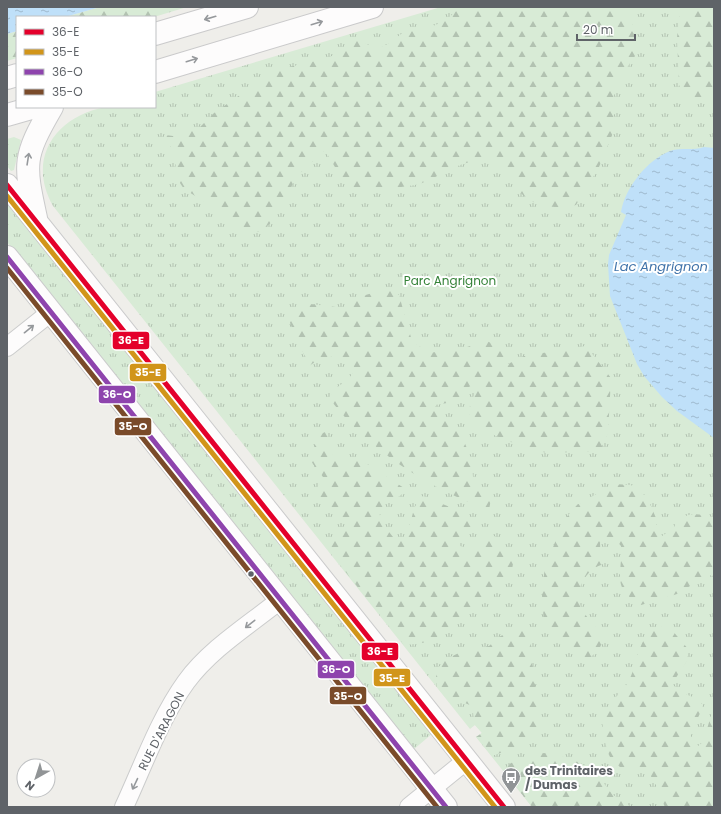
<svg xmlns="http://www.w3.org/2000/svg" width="721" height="814" font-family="Poppins,sans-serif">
  <defs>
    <pattern id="grass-tufts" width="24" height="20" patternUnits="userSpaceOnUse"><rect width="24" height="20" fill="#d8ebd6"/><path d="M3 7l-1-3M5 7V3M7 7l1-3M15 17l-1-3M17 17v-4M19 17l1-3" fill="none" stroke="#b2c2b1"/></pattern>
    <pattern id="forest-firs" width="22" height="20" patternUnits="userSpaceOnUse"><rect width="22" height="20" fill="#d8ebd6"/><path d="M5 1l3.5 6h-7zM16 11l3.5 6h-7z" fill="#b2c2b1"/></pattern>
    <pattern id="water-ripples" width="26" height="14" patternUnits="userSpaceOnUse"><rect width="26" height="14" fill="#bfe0f9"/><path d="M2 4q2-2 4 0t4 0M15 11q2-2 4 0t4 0" fill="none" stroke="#9eb9cd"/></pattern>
  </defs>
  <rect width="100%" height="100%" fill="#efeeea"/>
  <path fill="url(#grass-tufts)" d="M441 7H714V807H532L476 737 482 733 475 725 470 729 53 206C26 158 56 116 106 107 121 104 139 107 155 107V92Z
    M14 137 21 140 14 170 11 171 7 166V139Z
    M7 201 433 733 413 750 7 242Z"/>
  <path fill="url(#forest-firs)" d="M100 7H187L154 17H65Z
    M465 7H622L636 30 638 43 635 56 616 83 613 103 615 128 599 167 576 205C554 210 529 207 516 187 509 175 508 161 490 160 464 158 445 174 422 183 409 188 363 190 349 188L339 174 325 150 297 176 273 221 260 232 245 231 230 224 205 202 184 189 176 177 175 150 163 141 165 135 173 136 182 130 200 127 214 113 276 70 328 58 339 52 350 41H363L375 50 386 45 404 32 423 30 445 21 456 11Z
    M680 7H714V99L697 103 687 100 679 85 677 38Z
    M17 31V58L7 61V34Z
    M389 288 399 295 412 341 429 353 467 347 487 341 501 348 508 364 524 356 586 346 611 378 608 433 600 451 547 453 526 448 474 427 469 418 470 405 475 393 474 388 470 386 459 401 435 405V411L461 434 471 458 473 477 491 499 489 510C428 488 368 450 329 398L334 389 348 380 355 369 350 360C331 355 325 355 309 366L287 316 291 311 302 303 344 308 359 297Z
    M327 431 329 450 341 463 358 458 407 490 397 498 386 502 379 512 382 523 393 537 403 538C414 527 409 507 423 496L462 512 478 522 459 539 460 546 469 549 486 537 493 535C500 541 513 552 513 562 513 587 474 610 456 623 448 627 441 635 434 639 424 644 414 644 404 645L324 545 338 537 347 521 323 503 315 492 323 477 310 460 319 435Z
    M614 484 631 485 647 497 656 518V527L662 536 674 528 676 521C688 513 696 513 710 516L714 522V576L708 575 677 594 641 605C610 587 623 575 621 546L614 538 607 537 600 543 601 565C592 568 587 574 583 581 561 620 630 630 588 659L577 657 565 649 551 636 544 626 542 592 545 567 564 520 577 505Z
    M658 626 671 629 689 650 686 662 672 684C682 695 694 695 703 705 700 718 689 728 691 742L698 746 703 742 714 706V807H665C654 782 654 764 621 768 617 764 611 760 609 755 605 744 601 727 603 715 605 707 622 692 627 684 639 665 636 637 658 626Z
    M525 629 531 635 530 657 535 675V689L539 708 537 733 528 743 492 756 476 737 482 733 475 725 472 706 465 703 451 704 437 687 436 677 438 668 446 659 461 652 489 646 499 637 510 631Z
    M542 753 554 754 579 762 596 773 612 794 631 807H532L503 770 511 763Z"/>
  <path fill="url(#water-ripples)" d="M7 7H100L65 17H17V31L7 34Z
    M704 147 714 148V438L677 411 662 397 644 376 637 364 610 296 608 264 609 255 626 215 621 212C625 188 647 160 670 151 682 147 693 151 704 147Z"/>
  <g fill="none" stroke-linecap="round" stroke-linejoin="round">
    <defs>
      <path id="minor" d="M7 347 51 312
        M124 807C143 766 160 718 186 682 210 649 249 625 280 600
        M409 807 467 760"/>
      <path id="secondary" d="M155 34 247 7
        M155 72 372 7
        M7 78 17 75
        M7 115 35 107
        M7 185 504 807
        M36 218C24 163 23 157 52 107
        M7 257 446 807"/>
    </defs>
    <use href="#minor" stroke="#cbcccc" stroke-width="20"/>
    <use href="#secondary" stroke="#cacacb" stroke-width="24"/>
    <use href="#minor" stroke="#fdfcfc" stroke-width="18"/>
    <use href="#secondary" stroke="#fdfcfc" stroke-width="22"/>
    <defs>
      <path id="bus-1" d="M7 185 504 807"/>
      <path id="bus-2" d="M7 196 495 807"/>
      <path id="bus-3" d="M7 257 446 807"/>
      <path id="bus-4" d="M7 268 437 807"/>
    </defs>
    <use href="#bus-1" stroke="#fff" stroke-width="8"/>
    <use href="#bus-2" stroke="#fff" stroke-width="8"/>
    <use href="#bus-3" stroke="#fff" stroke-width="8"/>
    <use href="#bus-4" stroke="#fff" stroke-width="8"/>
    <use href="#bus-1" stroke="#e4002b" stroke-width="5"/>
    <use href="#bus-2" stroke="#d1951a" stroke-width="5"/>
    <use href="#bus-3" stroke="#8e44ad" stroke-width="5"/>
    <use href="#bus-4" stroke="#7a4b2a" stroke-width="5"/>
  </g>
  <defs><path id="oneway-shaft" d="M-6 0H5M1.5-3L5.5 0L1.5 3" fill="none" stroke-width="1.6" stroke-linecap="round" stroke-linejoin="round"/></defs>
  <g stroke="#96999c">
    <use href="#oneway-shaft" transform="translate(210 18) rotate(164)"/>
    <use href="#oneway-shaft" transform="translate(317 23) rotate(-17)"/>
    <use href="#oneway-shaft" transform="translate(192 60) rotate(-17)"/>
    <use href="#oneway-shaft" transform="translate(28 159) rotate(-81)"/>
    <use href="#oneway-shaft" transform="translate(29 329) rotate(-39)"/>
    <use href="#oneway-shaft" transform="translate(250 624) rotate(142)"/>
    <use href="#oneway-shaft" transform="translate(135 784) rotate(115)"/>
  </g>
  <defs>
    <symbol id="bus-pin" viewBox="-11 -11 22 30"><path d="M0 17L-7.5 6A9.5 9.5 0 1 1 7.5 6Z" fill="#919496" stroke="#fff"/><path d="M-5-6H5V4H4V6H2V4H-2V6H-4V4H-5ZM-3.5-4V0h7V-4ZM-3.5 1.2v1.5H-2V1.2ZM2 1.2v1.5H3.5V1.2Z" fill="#fff"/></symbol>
  </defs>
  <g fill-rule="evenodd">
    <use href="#bus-pin" x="500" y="766" width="22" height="30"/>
  </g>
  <circle fill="#5f6368" stroke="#fff" stroke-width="1.5" cx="251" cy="574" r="3.5"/>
  <g text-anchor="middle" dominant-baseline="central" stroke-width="4" stroke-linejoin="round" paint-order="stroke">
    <g font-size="12" fill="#348238" stroke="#fff">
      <text x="450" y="280">Parc Angrignon</text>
    </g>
    <g font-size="12" fill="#5f6368" stroke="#fff">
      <text transform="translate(161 731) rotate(-63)">RUE D'ARAGON</text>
    </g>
    <g font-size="12" font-weight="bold" fill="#5f6368" stroke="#fff" text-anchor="start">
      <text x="525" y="770">des Trinitaires<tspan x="525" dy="14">/ Dumas</tspan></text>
    </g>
    <g font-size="13" font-style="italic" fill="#4174aa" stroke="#fff">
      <text x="661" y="266">Lac Angrignon</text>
    </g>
  </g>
  <g stroke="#fff" stroke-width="1.5">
    <rect x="112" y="331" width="38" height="19" rx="4" fill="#e4002b"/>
    <rect x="129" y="363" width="38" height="19" rx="4" fill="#d1951a"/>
    <rect x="98" y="385" width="38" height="19" rx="4" fill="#8e44ad"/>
    <rect x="114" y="417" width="38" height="19" rx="4" fill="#7a4b2a"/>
    <rect x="361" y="642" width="38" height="19" rx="4" fill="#e4002b"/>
    <rect x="317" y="660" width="38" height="19" rx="4" fill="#8e44ad"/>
    <rect x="373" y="668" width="38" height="19" rx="4" fill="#d1951a"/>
    <rect x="329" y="686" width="38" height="19" rx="4" fill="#7a4b2a"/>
  </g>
  <g font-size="11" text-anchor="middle" font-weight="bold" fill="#fff">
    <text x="131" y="344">36-E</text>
    <text x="148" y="376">35-E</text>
    <text x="117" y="398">36-O</text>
    <text x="133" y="430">35-O</text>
    <text x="380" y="655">36-E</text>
    <text x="336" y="673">36-O</text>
    <text x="392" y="682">35-E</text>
    <text x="348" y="700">35-O</text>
  </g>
  <rect width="721" height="814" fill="none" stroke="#5f6368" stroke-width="16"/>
  <rect x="16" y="16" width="140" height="92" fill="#ffffff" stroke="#bfc1c3"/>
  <rect x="24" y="29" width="20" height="6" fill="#e4002b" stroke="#bfc1c3"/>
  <text x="52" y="36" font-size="12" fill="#5f6368">36-E</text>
  <rect x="24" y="49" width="20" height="6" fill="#d1951a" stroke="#bfc1c3"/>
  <text x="52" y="56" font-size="12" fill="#5f6368">35-E</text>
  <rect x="24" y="69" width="20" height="6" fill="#8e44ad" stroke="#bfc1c3"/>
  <text x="52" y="76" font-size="12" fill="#5f6368">36-O</text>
  <rect x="24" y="89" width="20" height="6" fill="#7a4b2a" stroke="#bfc1c3"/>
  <text x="52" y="96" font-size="12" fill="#5f6368">35-O</text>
  <g transform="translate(36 778) rotate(219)"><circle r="19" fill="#ffffff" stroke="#bfc1c3"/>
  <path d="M0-3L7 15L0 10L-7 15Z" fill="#919496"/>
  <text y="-6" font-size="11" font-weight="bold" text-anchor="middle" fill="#5f6368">N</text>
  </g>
  <path d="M577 34v6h58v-6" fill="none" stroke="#5f6368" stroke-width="2"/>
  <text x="583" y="34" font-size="12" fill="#5f6368" stroke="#ffffff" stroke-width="3" paint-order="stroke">20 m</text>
</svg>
